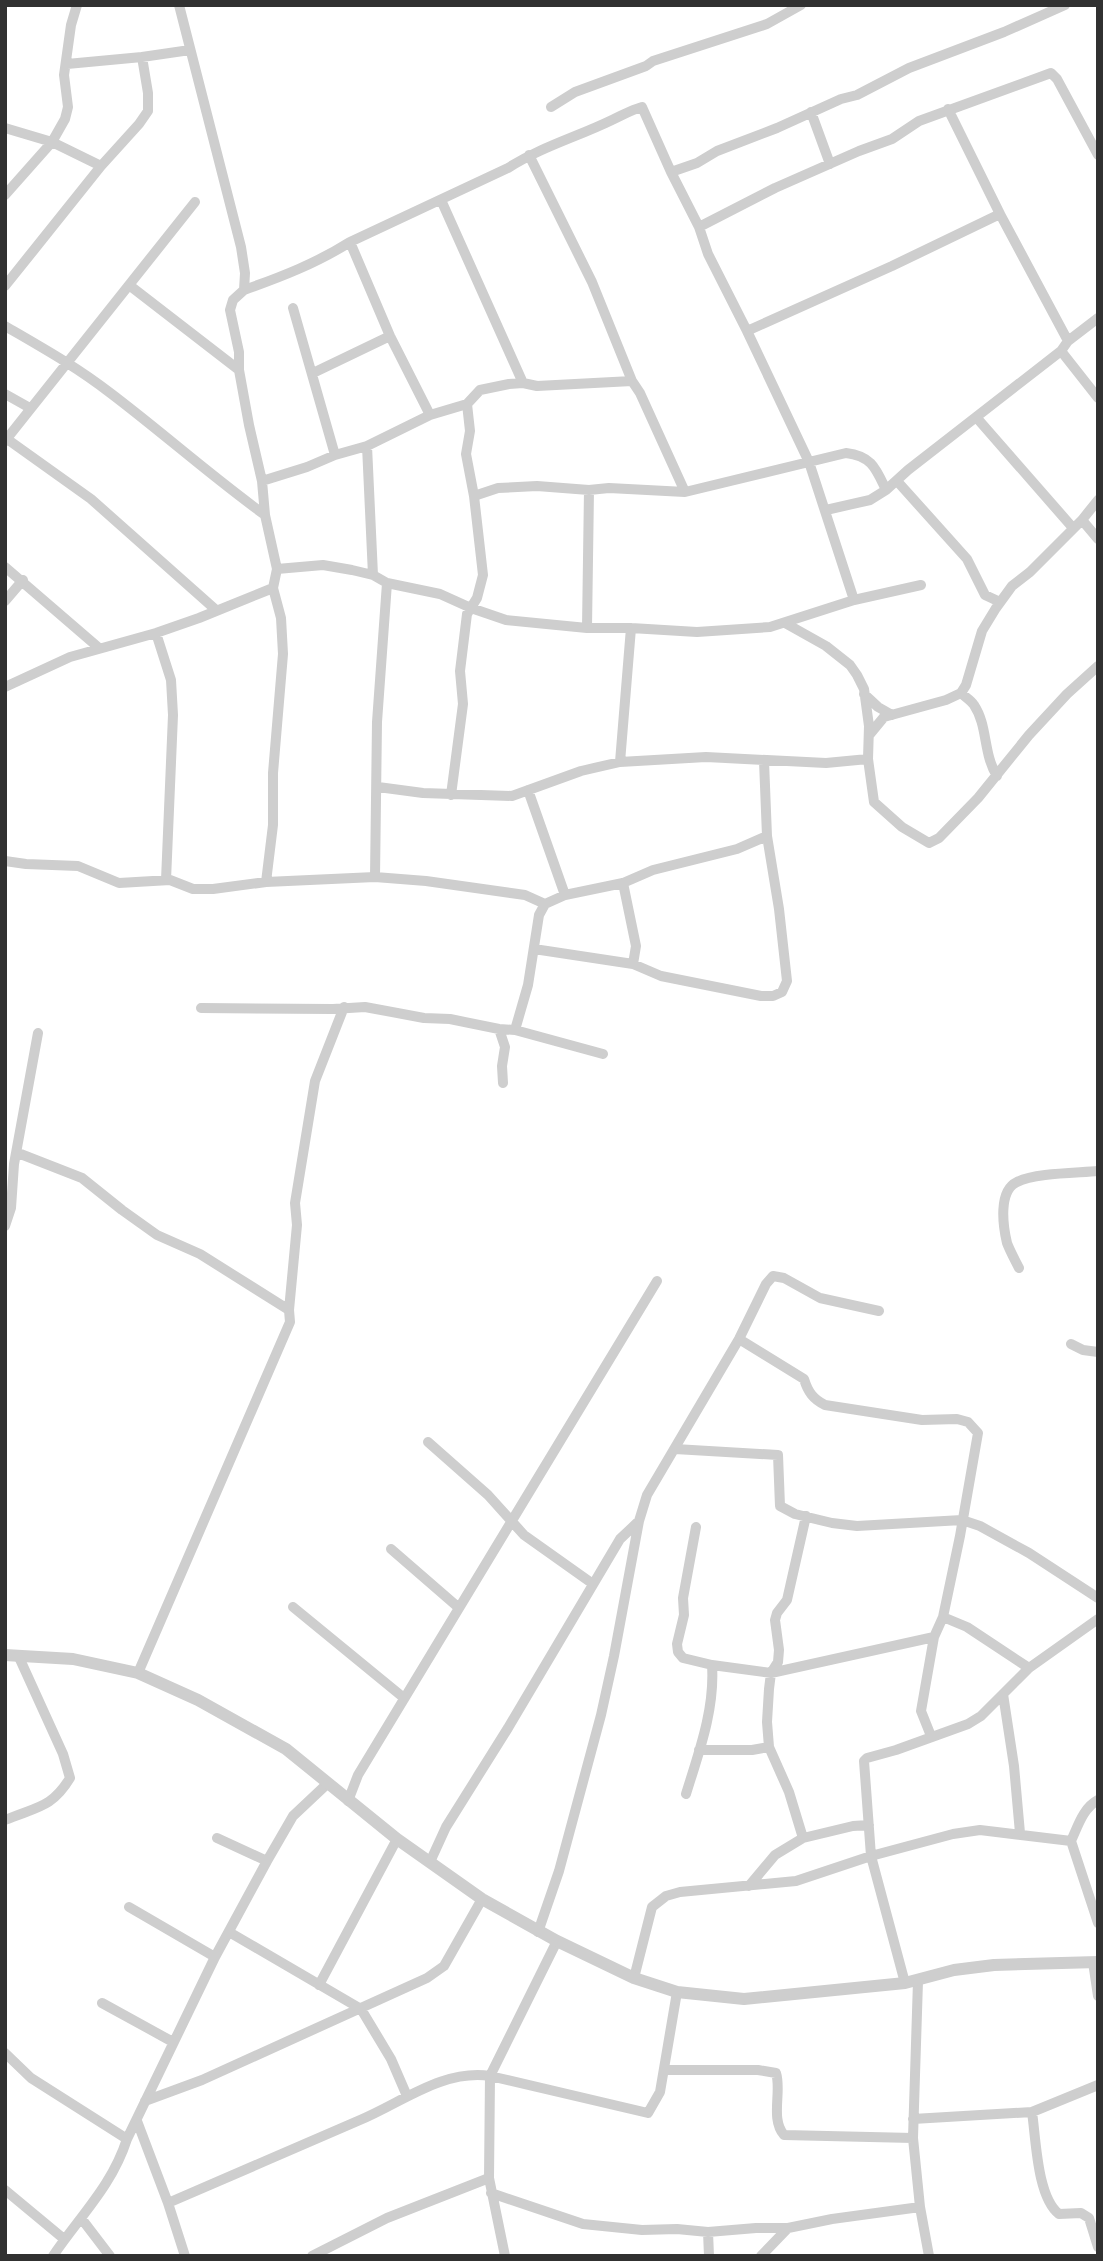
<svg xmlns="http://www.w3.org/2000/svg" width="1103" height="2261" font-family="'Nunito Sans',sans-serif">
  <rect width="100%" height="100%" fill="#fff"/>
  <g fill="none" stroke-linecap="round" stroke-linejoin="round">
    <path stroke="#cecece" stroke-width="10" d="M179 5 241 247 245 273 244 290 233 300 230 310 239 352V370L249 425 262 481 265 515 277 569 273 588 281 618 283 654 273 773V825L266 882
      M67 64 142 57 190 50
      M551 107 575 92 646 66 653 61 767 24 801 5
      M948 109 1000 214 1068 341
      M811 112 830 164
      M5 128 52 142 101 166
      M529 155 592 282 632 381 640 393 685 492
      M671 172 697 163 717 151 777 128 841 99 857 95 909 68 1004 32 1065 5
      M5 195 52 142 65 119 68 107 64 75 71 25 77 5
      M441 200 523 383
      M699 227 775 188 859 151 892 139 919 121 1051 73 1057 79 1098 155
      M350 242 390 336 430 415
      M129 285 239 370
      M5 286 101 166 139 124 148 111V93L142 57
      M244 290C281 277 317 263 350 242L508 168C541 147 577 137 612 120 623 115 631 110 642 107L671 172 699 227 708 254 747 331 809 462 854 600
      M293 308 335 455
      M5 326C41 347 77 367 109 392 162 432 211 476 265 515
      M747 331 892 266 1000 214
      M1061 351 1098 398
      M313 373 390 336
      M5 394 30 408
      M976 417 1073 528
      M7 439 91 499 216 610
      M5 441 195 202
      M367 446 373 575
      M262 481 307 467 335 455 367 446 430 415 467 404 480 390 509 384 523 383 537 386 632 381
      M897 481 967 559 985 595 1000 602
      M474 496 498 488 537 486 589 490 609 488 685 492 846 453C872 456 876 469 886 490
      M826 510 870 500 886 490 908 470 1061 351 1068 341 1098 318
      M1082 520 1098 539
      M5 567 99 648
      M277 569 323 565 352 570 373 575 387 583 440 594 471 608 506 620 587 628H631L697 632 770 627 854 600 921 585
      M5 601 23 580
      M785 623 826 646 850 665 857 675 864 689 869 726 868 759 874 802 902 827 929 843 939 838 978 798 1029 735 1067 694 1098 666
      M587 628 589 490
      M156 633 171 680 173 715 166 880
      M5 687 70 657 156 633 199 618 273 588
      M961 693C965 697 971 700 974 705 988 726 983 754 997 776
      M864 694 878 707 892 715
      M870 734 884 717 946 700 961 693 966 685 982 631 996 608 1012 586 1030 572 1082 520 1098 500
      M620 762 631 628
      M378 787 423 793 512 796 581 771 620 762 706 757 826 763 868 759
      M528 790 565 895
      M451 795 463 704 460 671 467 614 477 598 483 575 474 496 466 454 470 431 467 404
      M5 861 26 864 78 866 119 883 170 880 193 889H213L266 882 375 877 426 881 525 895 545 904 565 895 623 883 653 870 737 849 767 836
      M375 877 377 722 387 583
      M623 883 636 946 633 964
      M534 949 633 964 661 976 761 996H773L782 992 787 981 779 909 767 836 764 761
      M201 1008 333 1009 365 1007 424 1018 450 1019 499 1029 515 1030 603 1054
      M499 1029 505 1047 502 1066 503 1083
      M515 1030 528 985 539 915 545 904
      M18 1153 82 1178 122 1210 157 1235 200 1254 289 1310
      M5 1226 11 1208 14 1164 38 1033
      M1019 1268C1015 1260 1010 1251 1007 1243 1003 1226 998 1191 1017 1182 1034 1173 1077 1173 1098 1171
      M739 1339 804 1379C808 1392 813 1399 825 1405L922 1420 957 1419 968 1422 978 1433 960 1536 943 1617 934 1637 921 1711 931 1736
      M1071 1344 1083 1350 1098 1352
      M428 1442 488 1495 524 1535 593 1584
      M675 1449 778 1455 780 1506 795 1514 832 1523 857 1526 962 1520 980 1526 1029 1553 1098 1598
      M806 1516 787 1600 777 1613 775 1620 779 1650 778 1662 771 1673 769 1689 767 1722 769 1747 789 1792 803 1838 853 1826 869 1825
      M696 1527 683 1598 684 1615 677 1644 678 1652 683 1658 712 1665 771 1673 934 1637
      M391 1549 459 1608
      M293 1607 404 1698
      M943 1617 967 1627 1029 1668
      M138 1673 290 1322 289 1310 297 1225 295 1203 315 1081 344 1007
      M1003 1694 1014 1766 1020 1833
      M699 1750H752L769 1747
      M686 1794C699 1752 715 1709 712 1665
      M1098 1800C1083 1808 1078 1826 1071 1841L1098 1923
      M348 1801 358 1775 657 1281
      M5 1820C36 1807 52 1808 70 1778L63 1754 18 1655
      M217 1838 267 1861
      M430 1862 446 1827 508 1728 620 1539 639 1521
      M749 1886 775 1855 803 1838
      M129 1907 215 1957
      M229 1932 361 2009 391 2059 407 2096
      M538 1932 559 1871 601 1715 614 1656 639 1521 647 1495 739 1339 766 1284 773 1276 784 1278 820 1298 879 1311
      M1093 1962 1098 1996
      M634 1978 652 1907 666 1896 680 1892 796 1881 871 1856 953 1834 980 1830 1071 1841
      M918 1981 913 2138 920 2207 929 2256
      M905 1983 871 1856 864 1761 867 1758 896 1750 968 1724 981 1716 1029 1668 1098 1619
      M319 1985 397 1839
      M102 2003 173 2042
      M5 2053 31 2078 127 2139
      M664 2070H758L776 2073C782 2091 770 2119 784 2135L913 2138
      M145 2101 202 2080 427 1978 444 1966 482 1899
      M1032 2112C1036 2139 1037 2197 1059 2214L1081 2213 1089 2218 1098 2247
      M913 2119 1032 2112 1098 2085
      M137 2121 168 2203 185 2256
      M5 2190 64 2239
      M491 2193 583 2224 642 2230 677 2229 708 2232 756 2228H788L832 2219 920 2207
      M168 2203C232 2175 296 2148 360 2120 401 2103 443 2069 490 2076L648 2113 660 2092 677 1992
      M81 2218 110 2256
      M708 2232 709 2256
      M53 2256C80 2216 112 2186 127 2139L215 1957 267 1861 293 1816 327 1784
      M312 2256 387 2218 489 2178
      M505 2256 489 2178 490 2076 557 1941
      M761 2256 788 2228"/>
    <path stroke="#cecece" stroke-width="12" d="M5 1655 73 1659 138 1673 198 1700 286 1749 397 1839 482 1899 557 1941 634 1978 677 1992 744 1999 905 1983 954 1970 994 1965 1098 1962"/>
  </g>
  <rect width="1103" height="2261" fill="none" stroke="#313131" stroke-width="14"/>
</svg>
